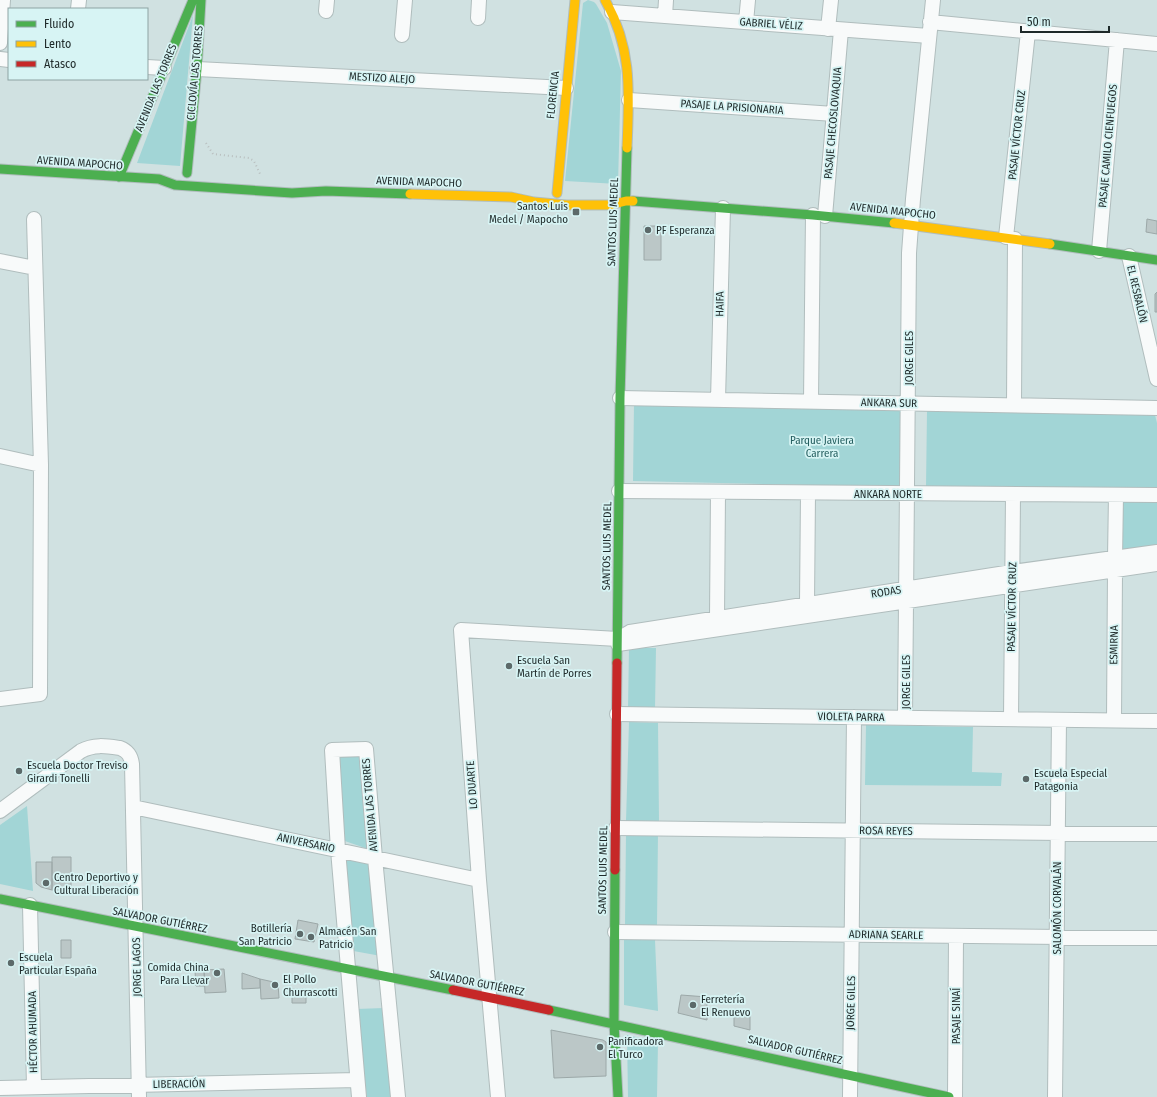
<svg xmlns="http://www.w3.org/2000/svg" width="1157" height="1097" font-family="'Fira Sans Condensed',sans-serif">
  <rect width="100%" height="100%" fill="#d0e1e1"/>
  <path fill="#a2d5d6" d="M588 0 594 2 596 4 607 23 621 71 618 184 565 181 583 3Z
    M193 15 180 166 137 163Z
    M634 403 903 409 902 487 633 481Z
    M927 411 1155 415 1157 423V489L926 487Z
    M1122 500H1157V547L1121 551Z
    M629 648H656L655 709 628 708Z
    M629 722 658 723 659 822 626 821Z
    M866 725 973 727 972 772 1002 773 1001 786 865 785Z
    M362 756 368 849 342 840 337 757Z
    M27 806 33 891 0 884V825Z
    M626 832H658L657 925H625Z
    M340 855 372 861 381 956 348 950Z
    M624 936 655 940 658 1011 624 1005Z
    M384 1008 395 1097H367L356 1009Z
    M627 1035 658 1042 657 1097H628Z"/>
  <path fill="#bbc7c7" stroke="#9ca8a8" d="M1147 219 1157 221V234L1146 232Z
    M644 226H661V260H644Z
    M1157 292V312H1155V294Z
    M52 857H71V890H52Z
    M36 862H52V890L41 887 36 883Z
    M298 920 318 924 314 942 295 939Z
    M61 940H71V958H61Z
    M224 969 226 992 205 993 204 970Z
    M204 970 205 986H196L195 971Z
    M242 973 260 979V988L242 989Z
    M260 979 278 983 279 998 261 999Z
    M292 989H306V1003H292Z
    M681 995 707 997V1020L678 1013Z
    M734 1014 750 1015V1030L734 1026Z
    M551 1030 603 1040 606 1042V1076L554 1078Z"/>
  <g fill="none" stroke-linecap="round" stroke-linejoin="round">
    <defs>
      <path id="street" d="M78 9 79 0
        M326 11 327 0
        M612 12 929 36
        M665 16 666 0
        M478 18 479 0
        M746 22 748 0
        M930 22 1157 44
        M828 29 831 0
        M402 35 405 0
        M0 43 3 0
        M0 59 9 60
        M147 67 164 68
        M197 69 566 88
        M629 100 834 114
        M825 216 841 30
        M1006 237 1028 32
        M1099 251 1117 40
        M1129 256 1157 379
        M0 261 35 268
        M620 398 1157 408
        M718 400 723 208
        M811 401 813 215
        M1014 405 1015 239
        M0 456 41 465
        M619 491 1157 495
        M1115 558 1116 495
        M807 604 808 493
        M717 618 718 492
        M618 644 1157 564
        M0 699 40 694 41 465 34 219
        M617 714 1157 721
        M905 718 909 253 913 199 933 0
        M1011 719 1013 495
        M1114 720 1115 571
        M133 807 479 880
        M0 811 81 751C94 744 106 746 120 748 128 751 131 756 132 764L139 1097
        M616 828 1157 834
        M30 905 34 1087
        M615 932 1157 938
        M0 1088 357 1080
        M359 1097 338 850 332 750 366 749 375 858 398 1097
        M498 1097 479 880 461 630 618 639 630 632 1012 572 1157 552
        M850 1097 854 717
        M955 1097 956 936
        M1055 1097 1059 720"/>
      <path id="fast" d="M0 169 159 179 175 185 292 193 326 191 410 194
        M187 173 197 69 201 0
        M119 177 193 0
        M633 201 813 215 894 223
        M1050 244 1157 260
        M617 663 620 398 627 148
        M615 870 614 1023 618 1097
        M0 899 453 990
        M549 1010 949 1097"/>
      <path id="slow" d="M605 0C633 49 629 94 627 148
        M557 193 575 0
        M410 194 511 197 534 202 566 205H610L626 201H633
        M894 223 1050 244"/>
      <path id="jam" d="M615 870 617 663
        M453 990 549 1010"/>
    </defs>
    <use href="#street" stroke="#b0bdbd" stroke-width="16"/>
    <use href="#fast" stroke="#b0bdbd" stroke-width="11"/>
    <use href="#slow" stroke="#b0bdbd" stroke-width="11"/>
    <use href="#jam" stroke="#b0bdbd" stroke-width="11"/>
    <path stroke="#b9bfbf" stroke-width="2" stroke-dasharray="1 3" stroke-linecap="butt" d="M206 143 213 154 249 158 254 161 261 176"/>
    <use href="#street" stroke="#f8fafa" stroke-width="14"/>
    <use href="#fast" stroke="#4caf50" stroke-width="9"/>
    <use href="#slow" stroke="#ffc107" stroke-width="9"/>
    <use href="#jam" stroke="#c62828" stroke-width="9"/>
  </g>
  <g fill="#5c6969" stroke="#d7f4f4" stroke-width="1.5">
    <rect x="572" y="208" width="8" height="8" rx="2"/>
    <circle cx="648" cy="230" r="4"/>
    <circle cx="509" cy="666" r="4"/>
    <circle cx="19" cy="771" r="4"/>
    <circle cx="1026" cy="779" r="4"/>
    <circle cx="46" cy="883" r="4"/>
    <circle cx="300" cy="934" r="4"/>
    <circle cx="311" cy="937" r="4"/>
    <circle cx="11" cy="963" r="4"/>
    <circle cx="217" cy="973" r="4"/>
    <circle cx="275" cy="985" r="4"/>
    <circle cx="693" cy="1005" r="4"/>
    <circle cx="600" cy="1047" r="4"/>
  </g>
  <g text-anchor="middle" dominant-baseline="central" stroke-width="3.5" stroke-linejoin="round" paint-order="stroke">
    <g font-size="11" fill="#1e2929" stroke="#d7f4f4">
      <text transform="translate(771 24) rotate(4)">GABRIEL VÉLIZ</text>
      <text transform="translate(195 73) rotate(-85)">CICLOVÍA LAS TORRES</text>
      <text transform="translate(382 78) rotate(3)">MESTIZO ALEJO</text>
      <text transform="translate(156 88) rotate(-68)">AVENIDA LAS TORRES</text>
      <text transform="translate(553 95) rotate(-84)">FLORENCIA</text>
      <text transform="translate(732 107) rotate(4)">PASAJE LA PRISIONARIA</text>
      <text transform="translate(833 123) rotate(-85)">PASAJE CHECOSLOVAQUIA</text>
      <text transform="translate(1017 135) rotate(-84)">PASAJE VÍCTOR CRUZ</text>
      <text transform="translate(1108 146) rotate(-85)">PASAJE CAMILO CIENFUEGOS</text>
      <text transform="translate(80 163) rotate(4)">AVENIDA MAPOCHO</text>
      <text transform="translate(419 182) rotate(2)">AVENIDA MAPOCHO</text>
      <text transform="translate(893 211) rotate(6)">AVENIDA MAPOCHO</text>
      <text transform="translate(613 222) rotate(-88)">SANTOS LUIS MEDEL</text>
      <text transform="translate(1137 294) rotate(77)">EL RESBALÓN</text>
      <text transform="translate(720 304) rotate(-89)">HAIFA</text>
      <text transform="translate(909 358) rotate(-90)">JORGE GILES</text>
      <text transform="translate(889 403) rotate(1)">ANKARA SUR</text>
      <text x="888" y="494">ANKARA NORTE</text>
      <text transform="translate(607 546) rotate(-89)">SANTOS LUIS MEDEL</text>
      <text transform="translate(886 592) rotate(-9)">RODAS</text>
      <text transform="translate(1012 607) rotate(-89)">PASAJE VÍCTOR CRUZ</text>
      <text transform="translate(1114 645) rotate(-89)">ESMIRNA</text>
      <text transform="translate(906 682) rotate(-90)">JORGE GILES</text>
      <text transform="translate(851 717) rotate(1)">VIOLETA PARRA</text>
      <text transform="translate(472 785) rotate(-94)">LO DUARTE</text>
      <text transform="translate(370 805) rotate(-95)">AVENIDA LAS TORRES</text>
      <text transform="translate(886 831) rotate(1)">ROSA REYES</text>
      <text transform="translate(306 843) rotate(12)">ANIVERSARIO</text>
      <text transform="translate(603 870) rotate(-89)">SANTOS LUIS MEDEL</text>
      <text transform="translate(1057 908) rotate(-90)">SALOMÓN CORVALÁN</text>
      <text transform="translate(160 920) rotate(11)">SALVADOR GUTIÉRREZ</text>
      <text transform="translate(886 935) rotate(1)">ADRIANA SEARLE</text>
      <text transform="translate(137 967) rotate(-91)">JORGE LAGOS</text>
      <text transform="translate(477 983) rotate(11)">SALVADOR GUTIÉRREZ</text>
      <text transform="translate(851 1003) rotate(-89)">JORGE GILES</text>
      <text transform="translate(956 1016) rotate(-90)">PASAJE SINAÍ</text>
      <text transform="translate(33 1032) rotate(-91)">HÉCTOR AHUMADA</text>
      <text transform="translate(795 1050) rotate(13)">SALVADOR GUTIÉRREZ</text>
      <text transform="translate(179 1084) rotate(-1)">LIBERACIÓN</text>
    </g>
    <g font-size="11" fill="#1e2929" stroke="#d7f4f4" text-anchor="start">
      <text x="568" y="206" text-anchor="end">Santos Luis<tspan x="568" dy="13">Medel / Mapocho</tspan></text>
      <text x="656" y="230">PF Esperanza</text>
      <text x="517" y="660">Escuela San<tspan x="517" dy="13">Martín de Porres</tspan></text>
      <text x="27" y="765">Escuela Doctor Treviso<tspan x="27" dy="13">Girardi Tonelli</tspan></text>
      <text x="1034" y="773">Escuela Especial<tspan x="1034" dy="13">Patagonia</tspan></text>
      <text x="54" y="877">Centro Deportivo y<tspan x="54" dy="13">Cultural Liberación</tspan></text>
      <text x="292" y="928" text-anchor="end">Botillería<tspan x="292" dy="13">San Patricio</tspan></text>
      <text x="319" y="931">Almacén San<tspan x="319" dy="13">Patricio</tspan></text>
      <text x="19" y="957">Escuela<tspan x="19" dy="13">Particular España</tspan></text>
      <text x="209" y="967" text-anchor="end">Comida China<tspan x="209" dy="13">Para Llevar</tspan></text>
      <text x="283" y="979">El Pollo<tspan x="283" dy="13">Churrascotti</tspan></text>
      <text x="701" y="999">Ferretería<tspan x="701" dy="13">El Renuevo</tspan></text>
      <text x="608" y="1041">Panificadora<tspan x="608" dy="13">El Turco</tspan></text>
    </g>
    <g font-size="11" fill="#255f60" stroke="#d7f4f4">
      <text x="822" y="440">Parque Javiera<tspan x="822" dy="13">Carrera</tspan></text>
    </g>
  </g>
  <rect x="8" y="8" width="140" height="72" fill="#d7f4f4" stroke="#8da3a3"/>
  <rect x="16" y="21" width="20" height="6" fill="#4caf50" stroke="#8da3a3"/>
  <text x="44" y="28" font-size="12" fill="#1e2929">Fluido</text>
  <rect x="16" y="41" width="20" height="6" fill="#ffc107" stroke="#8da3a3"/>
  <text x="44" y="48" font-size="12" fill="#1e2929">Lento</text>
  <rect x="16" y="61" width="20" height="6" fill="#c62828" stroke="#8da3a3"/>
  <text x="44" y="68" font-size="12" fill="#1e2929">Atasco</text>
  <path d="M1021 26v6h88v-6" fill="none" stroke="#1e2929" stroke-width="2"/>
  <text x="1027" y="26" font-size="12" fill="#1e2929" stroke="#d7f4f4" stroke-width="3" paint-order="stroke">50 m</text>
</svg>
